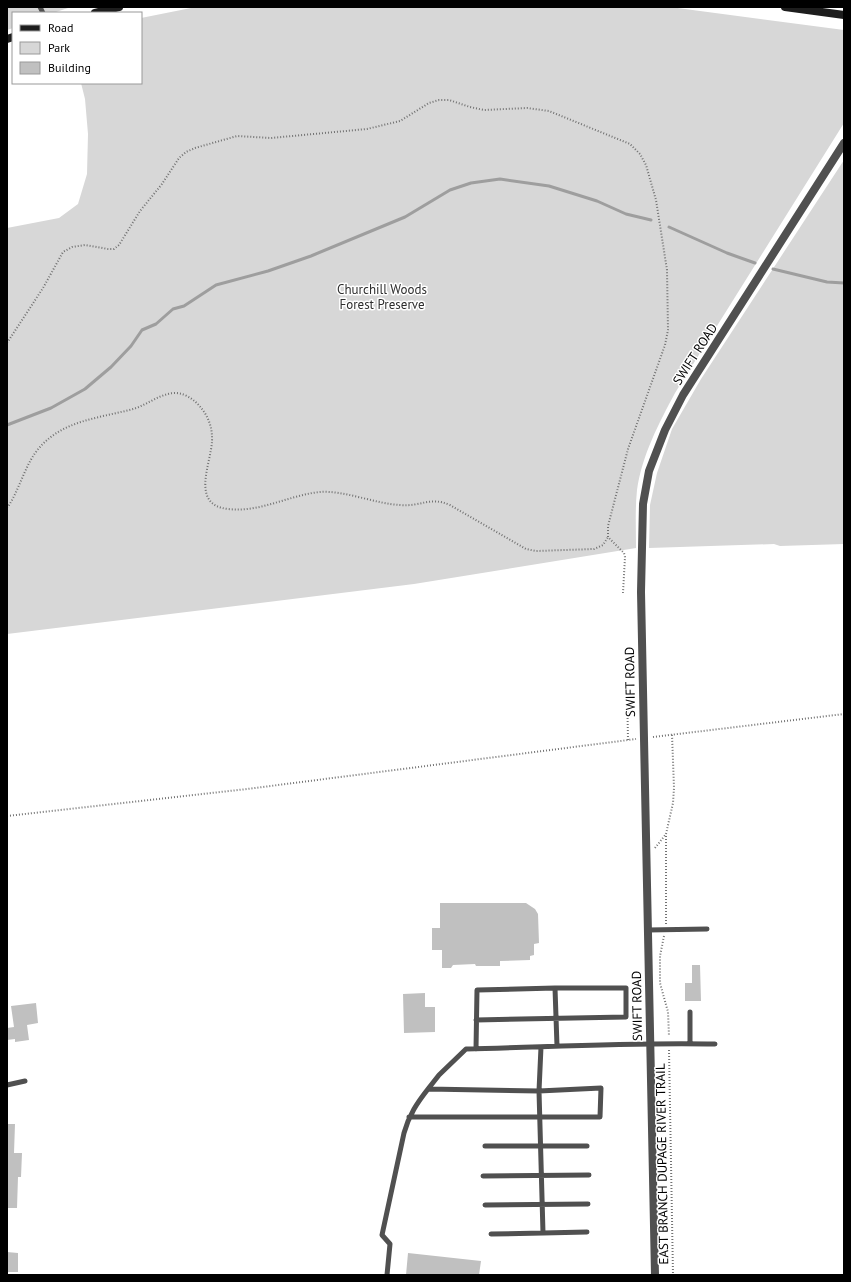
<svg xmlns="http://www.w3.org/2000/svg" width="851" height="1282" font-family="'PT Sans',sans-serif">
  <rect width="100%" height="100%" fill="#fff"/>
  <path fill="#d7d7d7" d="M7 7H71L53 13H13V28L7 30Z
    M196 7H670L844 30V123L675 393C659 423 642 455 637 490 635 509 636 529 636 548L414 584 7 634V228L59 218 78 204 87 174 88 134 85 99 81 83H141V18Z
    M844 160V544L780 546 774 544 649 548 650 505 657 473 672 429 701 379Z"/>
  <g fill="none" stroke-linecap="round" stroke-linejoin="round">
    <path stroke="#9e9e9e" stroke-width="3" d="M669 227 727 253 755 263
      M773 269 827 282 844 283
      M7 425 51 408 85 389 111 367 131 346 142 330 156 324 173 309 184 306 216 285 268 271 311 256 405 217 450 190 471 183 500 179 549 186 597 201 626 214 651 220"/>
  </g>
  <path fill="#c0c0c0" d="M440 903H526L535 909 538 914 539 943 534 944V955L530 956V960L500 961V966H476L475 964 453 965 451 968H442V950H432V928H440Z
    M692 965H700L701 1001H685V983H692Z
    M425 993V1007H435V1032L404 1033 403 994Z
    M36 1003 38 1023 27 1025 29 1040 15 1042V1039L7 1040V1028L14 1027 11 1006Z
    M7 1124H15L14 1153H22L21 1177H18L17 1208H7Z
    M7 1252 18 1253V1272H7Z
    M408 1253 481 1261 479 1275H406Z"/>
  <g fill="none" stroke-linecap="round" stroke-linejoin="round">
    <path stroke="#727272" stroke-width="2" stroke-dasharray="1 2" stroke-linecap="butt" d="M7 343 43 288 63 252 72 247 85 245 108 249H114L119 245 140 211 162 184 179 158 186 152 195 148 237 136 271 138 367 129 400 121 429 103 439 100H449L470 107 484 110 527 108 549 111 630 144 640 154 646 165 656 200 667 270 668 330 665 345 628 449 608 526V537L624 553 625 557 623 593
      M7 508C20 490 25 463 40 447 64 420 100 418 133 409 151 404 168 386 187 396 203 405 213 422 212 441 211 464 190 505 228 509 260 513 289 495 320 492 344 490 376 504 400 505 422 507 429 496 450 505L526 549 536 551 594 549 603 545 608 537
      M627 688 628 740
      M653 737 844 714
      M7 816 247 789 636 739
      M655 848 666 834
      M666 924V834L673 803 674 788 672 734
      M664 936 660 956V983L668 1012 669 1036
      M669 1050 673 1275"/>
    <path stroke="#505050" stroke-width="5" d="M40 7 43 13
      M648 930 707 929
      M690 1012V1044
      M476 1020 626 1017V988H555L557 1046
      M541 1047 539 1091 428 1089 439 1075 466 1049C549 1047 632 1042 715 1044
      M476 1049 477 990 555 988
      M7 1085 25 1081
      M409 1117H600L601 1088 539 1091 543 1233 587 1232
      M485 1146H587
      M483 1176 589 1175
      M485 1205 588 1204
      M491 1234 543 1233
      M387 1275 390 1244 382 1235 404 1133C409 1115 417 1103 428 1089"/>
    <path stroke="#505050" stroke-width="8" d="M655 1275 641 592 643 504 649 471 665 430 683 395 844 143"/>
    <path stroke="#1d1d1d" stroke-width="8" d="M785 7 844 15
      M95 13 119 7
      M7 39 13 37"/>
  </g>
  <g text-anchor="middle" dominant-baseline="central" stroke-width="3" stroke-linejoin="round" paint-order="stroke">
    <g font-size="13" fill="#2e2e2e" stroke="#fff">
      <text x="382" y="289">Churchill Woods<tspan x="382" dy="15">Forest Preserve</tspan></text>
    </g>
    <g font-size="13" fill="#000" stroke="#fff">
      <text transform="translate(695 354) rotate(-57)">SWIFT ROAD</text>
      <text transform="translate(630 682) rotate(-91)">SWIFT ROAD</text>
      <text transform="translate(637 1006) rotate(-91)">SWIFT ROAD</text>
      <text transform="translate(662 1164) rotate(-91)">EAST BRANCH DUPAGE RIVER TRAIL</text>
    </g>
  </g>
  <rect width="851" height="1282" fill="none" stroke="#000000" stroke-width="16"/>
  <rect x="12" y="12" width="130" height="72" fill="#ffffff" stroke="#999999"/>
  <rect x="20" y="25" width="20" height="6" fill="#1d1d1d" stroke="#999999"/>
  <text x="48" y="32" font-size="12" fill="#000000">Road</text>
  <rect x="20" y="42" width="20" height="12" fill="#d7d7d7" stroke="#999999"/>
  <text x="48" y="52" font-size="12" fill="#000000">Park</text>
  <rect x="20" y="62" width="20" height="12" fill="#c0c0c0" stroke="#999999"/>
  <text x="48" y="72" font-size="12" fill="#000000">Building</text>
</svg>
